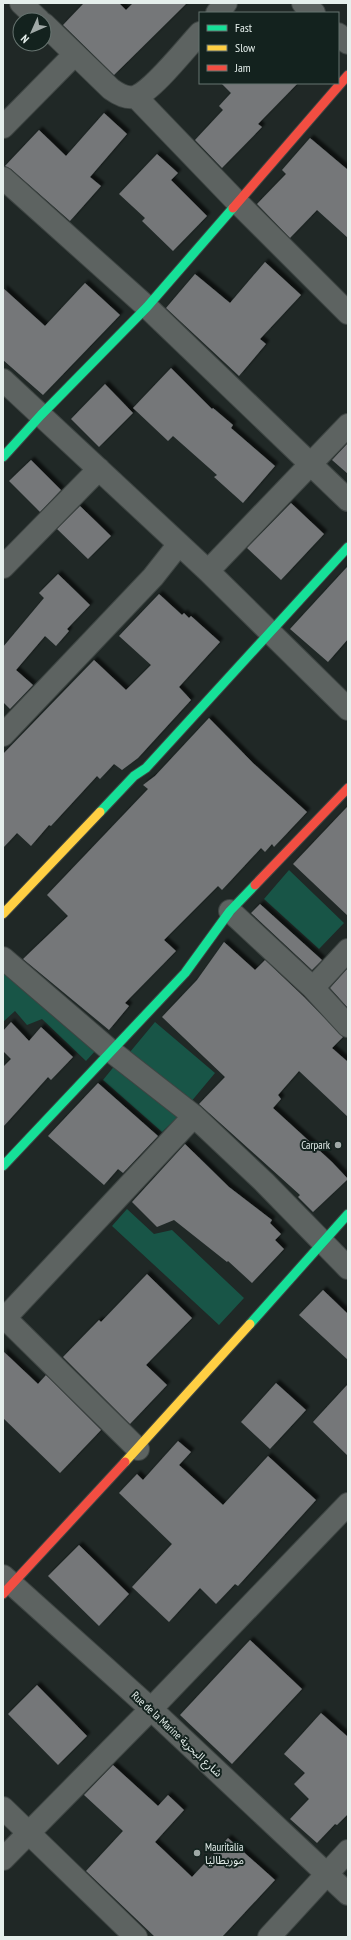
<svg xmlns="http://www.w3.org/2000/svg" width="351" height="1940" font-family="'PT Sans Narrow','Noto Sans Arabic',sans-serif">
  <defs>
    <filter id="shadow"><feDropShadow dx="3.5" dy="-3.5" stdDeviation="1" flood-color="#0009"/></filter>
  </defs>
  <rect width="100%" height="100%" fill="#202826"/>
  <path fill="#185547" d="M289 870 344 923 319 949 264 899Z
    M3 959 97 1049 86 1061 42 1019 27 1025 15 1011 3 1022Z
    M155 1022 215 1073 190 1103 130 1052Z
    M116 1064 181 1114 162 1132 103 1080Z
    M127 1209 154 1234 172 1230 244 1298 219 1325 112 1226Z"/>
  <path fill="#747779" filter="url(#shadow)" d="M84 3H119L126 10 133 3H187L114 75 63 25Z
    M221 83H298L258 124 262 127 222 168 195 140 223 110 219 106 231 93Z
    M104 113 127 134 90 177 101 186 70 221 11 169 5 166 39 130 66 156Z
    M310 138 348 170V238L317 210 290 238 257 204 286 174 282 170Z
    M157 154 178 173 171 180 207 216 173 251 142 221 145 218 119 194Z
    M265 262 301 295 260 339 266 344 239 376 166 308 195 274 230 303Z
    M85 283 120 315 43 395 3 360V288L45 326Z
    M171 368 212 409 213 408 233 425 231 428 275 466 243 503 214 477 217 475 173 436 168 441 133 408Z
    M105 384 133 413 99 447 71 419Z
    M348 443V474L332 460Z
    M31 460 61 490 40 512 9 481Z
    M291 503 324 534 281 580 247 548Z
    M80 506 111 536 88 559 57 529Z
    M348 566V639L328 662 290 629Z
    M58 574 90 605 67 629 69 631 56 646 45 636 16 670 33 685 10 709 3 702V647L44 598 39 593Z
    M159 594 182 615 184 613 189 618 191 616 220 642 179 687 191 700 138 758 122 770 114 764 100 779 97 776 51 826 49 825 31 846 17 833 3 848V754L94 660 126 690 151 665 119 636Z
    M209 718 253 763 307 812 274 847 272 844 265 852 261 848 222 890 218 886 164 940 176 951 125 1003 129 1006 109 1030 23 959 68 916 47 895 148 789 143 785 155 776Z
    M348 806V916L293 864Z
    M260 904 322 960 312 970 251 913Z
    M224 942 255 970 265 960 304 997 343 1037 332 1048 348 1062V1117L299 1071 278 1095 281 1099 273 1108 332 1162 348 1179 313 1212 298 1197 300 1195 199 1104 225 1077 162 1017 197 980Z
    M348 968V1008L330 988Z
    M11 1022 29 1041 41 1027 73 1057 51 1080 48 1077 3 1127V1067L11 1059 3 1051V1031Z
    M98 1083 158 1136 123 1173 118 1169 104 1185 48 1136Z
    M185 1144 229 1187 272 1220 270 1223 281 1234 275 1240 284 1249 252 1283 228 1261 227 1262 174 1220 157 1227 132 1202Z
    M147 1274 192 1318 146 1365 167 1385 130 1424 63 1357 99 1320 101 1322Z
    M323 1290 348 1314V1360L299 1315Z
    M3 1351 38 1384 46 1375 101 1430 60 1473 3 1418Z
    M276 1383 306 1410 270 1449 241 1422Z
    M348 1384V1456L313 1422Z
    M178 1441 191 1452 179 1465 223 1505 268 1456 316 1500 238 1586 235 1584 216 1604 200 1588 169 1622 132 1587 172 1544 119 1493 137 1474 143 1480Z
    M79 1545 129 1594 99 1626 48 1576Z
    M250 1640 302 1689 232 1764 180 1715Z
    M37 1685 87 1736 58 1765 8 1714Z
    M321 1713 348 1737V1814L337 1825 335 1824 317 1843 290 1819 309 1799 294 1784 305 1773 284 1754Z
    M113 1765 158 1806 168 1795 184 1810 155 1842 192 1877 228 1838 275 1880 222 1937H155L86 1871 123 1831 84 1795Z"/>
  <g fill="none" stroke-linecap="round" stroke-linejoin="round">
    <defs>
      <path id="street" d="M21 3 39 20
        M303 3 314 13
        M217 13 226 3
        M44 24 111 89C118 94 128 100 137 96 154 89 186 48 200 33
        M338 34 348 43
        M136 97 237 202 348 313
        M3 127 75 54
        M3 178 147 307 348 500
        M3 380 208 571 348 709
        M3 567 99 469
        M208 571 348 425
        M3 735 153 577 179 544
        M230 911 313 988 348 1026
        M3 958 111 1051 194 1116 264 1182 348 1268
        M313 988 348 950
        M3 1316 138 1449
        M5 1318 194 1116
        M3 1576 151 1709 348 1894
        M3 1808 136 1937
        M3 1859 151 1709 348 1504
        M269 1937 348 1851"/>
      <path id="fast" d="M3 457 41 415 147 307 233 208
        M100 812 134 776 146 768 348 547
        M3 1166 185 973 230 911 255 885
        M250 1324 348 1214"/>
      <path id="slow" d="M3 914 100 812
        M125 1462 250 1324"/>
      <path id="jam" d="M233 208 348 75
        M255 885 348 788
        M3 1594 125 1462"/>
    </defs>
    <use href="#street" stroke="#3e4543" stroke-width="24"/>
    <use href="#fast" stroke="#3e4543" stroke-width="11"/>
    <use href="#slow" stroke="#3e4543" stroke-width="11"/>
    <use href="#jam" stroke="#3e4543" stroke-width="11"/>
    <use href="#street" stroke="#5d6361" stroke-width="22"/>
    <use href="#fast" stroke="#16e098" stroke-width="9"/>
    <use href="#slow" stroke="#ffcf43" stroke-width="9"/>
    <use href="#jam" stroke="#f24e42" stroke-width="9"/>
  </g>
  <g fill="#a0a9a7" stroke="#13221e" stroke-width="1.5">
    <circle cx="338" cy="1145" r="4"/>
    <circle cx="197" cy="1853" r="4"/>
  </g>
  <g text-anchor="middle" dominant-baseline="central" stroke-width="4" stroke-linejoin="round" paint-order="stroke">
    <g font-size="11" fill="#e5efec" stroke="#13221e" text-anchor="end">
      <text x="330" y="1145">Carpark</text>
      <text x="205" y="1847" text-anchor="start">Mauritalia<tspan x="205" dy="13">موريطاليا</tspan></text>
    </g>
    <g font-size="11" fill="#e5efec" stroke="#13221e">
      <text transform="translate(177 1734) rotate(43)">Rue de la Marine شارع البحرية</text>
    </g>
  </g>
  <rect width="351" height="1940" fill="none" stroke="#e5efec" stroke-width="8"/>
  <rect x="199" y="12" width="140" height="72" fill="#13221e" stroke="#677470"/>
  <rect x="207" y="25" width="20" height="6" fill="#16e098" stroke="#677470"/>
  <text x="235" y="32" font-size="12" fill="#e5efec">Fast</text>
  <rect x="207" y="45" width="20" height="6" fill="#ffcf43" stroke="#677470"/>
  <text x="235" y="52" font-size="12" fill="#e5efec">Slow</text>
  <rect x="207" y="65" width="20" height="6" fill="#f24e42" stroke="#677470"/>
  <text x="235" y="72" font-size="12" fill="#e5efec">Jam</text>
  <g transform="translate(32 32) rotate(225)"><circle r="19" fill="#13221e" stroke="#677470"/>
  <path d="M0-3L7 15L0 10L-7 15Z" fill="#a0a9a7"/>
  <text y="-6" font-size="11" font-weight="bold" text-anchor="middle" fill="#e5efec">N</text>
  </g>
</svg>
